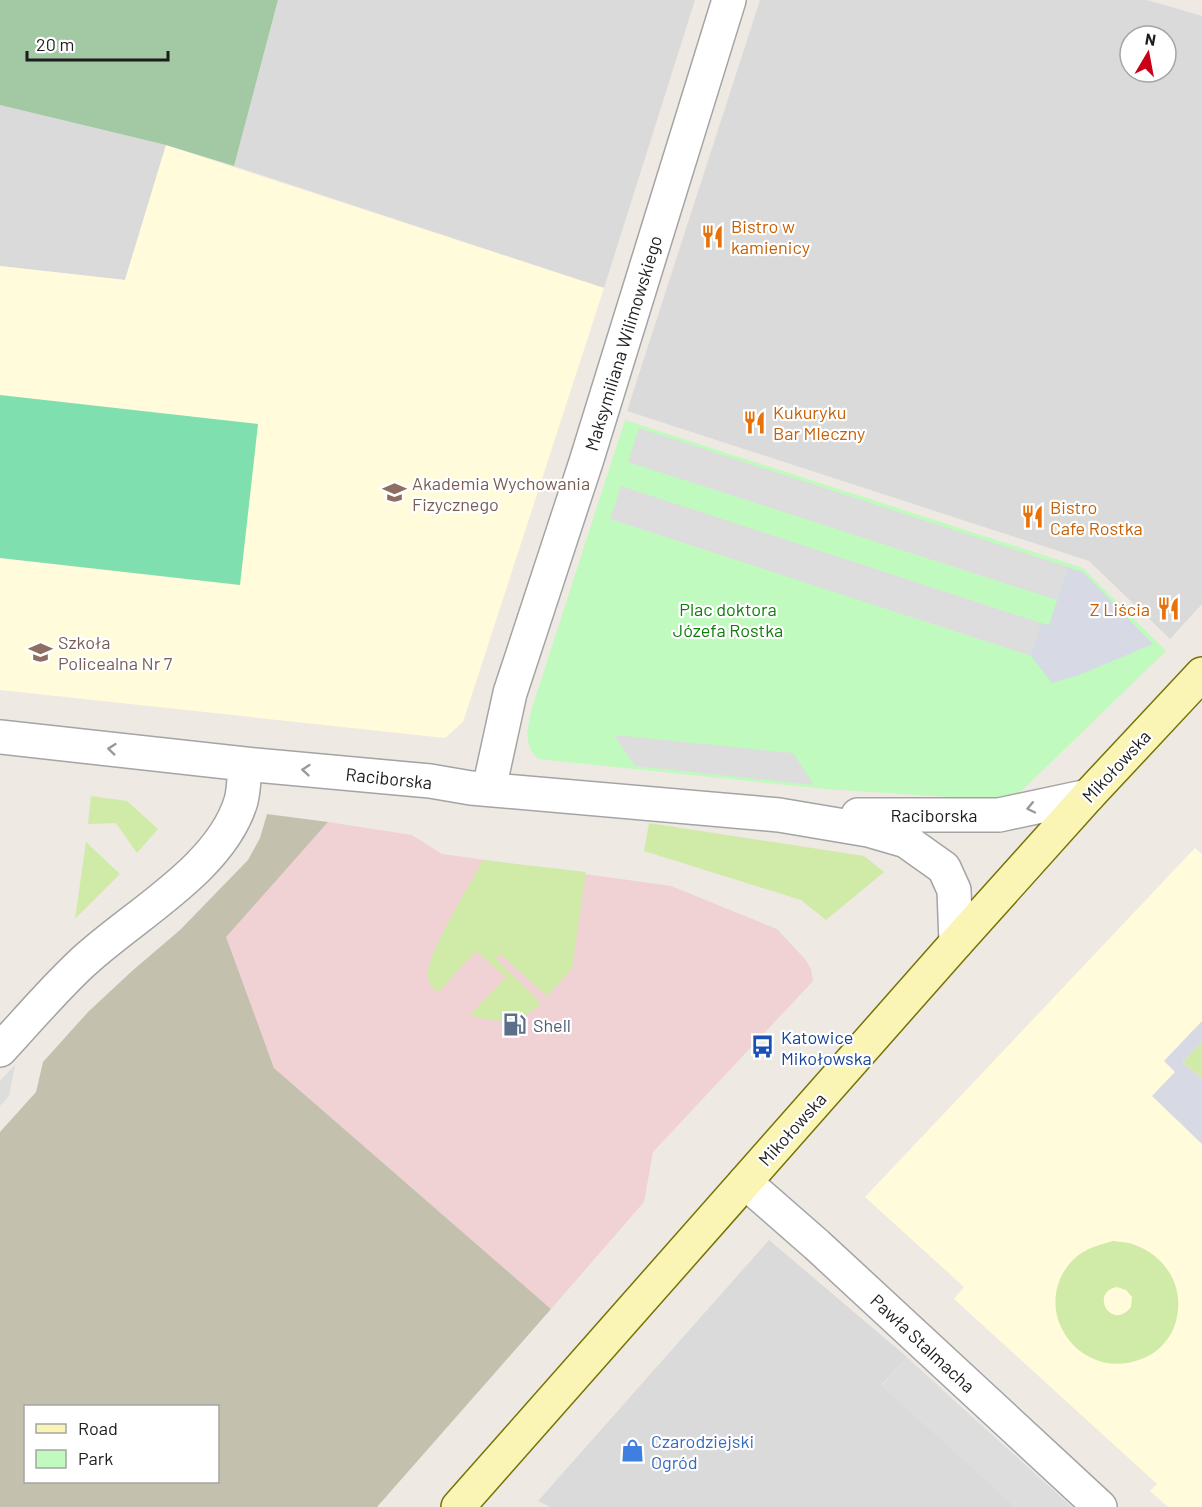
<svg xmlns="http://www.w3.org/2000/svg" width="1202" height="1507" font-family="Barlow,sans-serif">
  <rect width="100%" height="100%" fill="#efe9e3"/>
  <path fill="#dbdada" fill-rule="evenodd" d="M278 0H695L604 288 234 166Z
    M760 0H1147L1202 16V604L1170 639 1089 561 627 411ZM1130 36H1166V72H1130Z
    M0 105 166 145 125 280 0 266Z
    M769 1240 907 1357 881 1385 1016 1507H550L538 1501Z"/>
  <path fill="#f0d1d4" d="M328 822 412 835 442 854 671 886 777 929 805 959 811 969 813 981 653 1152 644 1202 551 1309 274 1068 225 937Z"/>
  <path fill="#fffbdb" d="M166 145 604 288 463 722 445 738 0 690V266L125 280Z
    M1195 848 1202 854V1507H1168L1150 1491 1157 1484 954 1299 964 1287 865 1197Z"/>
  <path fill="#c3c1ae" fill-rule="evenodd" d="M267 814 328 822 226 937 274 1068 551 1309 377 1507H0V1132L36 1092 43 1062 88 1012 132 971 180 930 248 860 260 838ZM26 1406H218V1482H26Z"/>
  <path fill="#d0eaa7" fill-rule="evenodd" d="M91 796 127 801 158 829 137 853 116 823 88 824Z
    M649 823 864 856 884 872 826 920 801 900 644 851Z
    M86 842 120 874 75 919Z
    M483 860 586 872 572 969 547 996 500 954 496 959 539 1001 540 1004C518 1025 497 1023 470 1015L506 977 476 951 438 992C433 988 429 984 428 977 424 958 472 881 483 860Z
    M1202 1042V1079L1183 1062Z
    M1113 1241C1120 1242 1129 1242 1135 1245 1167 1257 1185 1288 1176 1321 1172 1337 1159 1352 1144 1358 1079 1386 1025 1306 1075 1258 1086 1248 1099 1245 1113 1241ZM1117 1287 1126 1290 1132 1297 1131 1307C1111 1332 1089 1292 1117 1287Z"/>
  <path fill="#a3c8a4" d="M0 0H278L234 166 166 145 0 105Z"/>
  <path fill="#c1fabe" d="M625 420 1083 568 1166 651 1011 801 825 789 538 759C522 742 528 729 532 708Z"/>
  <path fill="#7fdfae" d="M0 395 258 424 240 585 0 558Z"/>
  <path fill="#ddd" d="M639 428 1068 567 1057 600 628 462Z
    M621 486 1041 623 1031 656 610 519Z
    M614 735 793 753 814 785 635 766Z
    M15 1065 9 1096 0 1106V1081Z
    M907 1357 957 1403 1072 1507H1016L881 1386Z"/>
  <path fill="#d7d9e4" d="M1068 567 1083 572 1153 644 1079 675 1052 683 1031 656 1041 623 1049 625Z
    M1202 1021V1042L1183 1062 1202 1079V1144L1152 1096 1175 1072 1164 1061Z"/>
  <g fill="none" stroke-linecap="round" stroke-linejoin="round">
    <defs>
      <path id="minor" d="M0 737 245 764 430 781 471 788 779 815 868 830 906 841 944 868 954 890 956 943
        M489 789 510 693 586 462 729 0
        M858 815H999L1088 796
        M0 1050C27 1021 53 990 82 963 132 916 221 869 241 801 244 790 244 776 245 764
        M745 1182 817 1245 1100 1507"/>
      <path id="secondary" d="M458 1507 956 943 1088 796 1202 674"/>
    </defs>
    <use href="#minor" stroke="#a4a4a4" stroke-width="36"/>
    <use href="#secondary" stroke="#757403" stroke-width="36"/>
    <use href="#minor" stroke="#fff" stroke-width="33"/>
    <use href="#secondary" stroke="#faf5b5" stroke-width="33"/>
  </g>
  <defs><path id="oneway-chevron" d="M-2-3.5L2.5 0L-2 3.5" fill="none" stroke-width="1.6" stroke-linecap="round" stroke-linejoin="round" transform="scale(1.5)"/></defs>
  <g stroke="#999">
    <use href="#oneway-chevron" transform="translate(112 749) rotate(-174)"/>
    <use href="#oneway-chevron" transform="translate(306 770) rotate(-175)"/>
    <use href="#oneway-chevron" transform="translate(1031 808) rotate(168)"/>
  </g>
  <defs>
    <symbol id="restaurant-bare" viewBox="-9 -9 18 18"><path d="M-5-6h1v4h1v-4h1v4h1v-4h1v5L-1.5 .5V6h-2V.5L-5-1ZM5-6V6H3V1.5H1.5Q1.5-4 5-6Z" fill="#e8710a" stroke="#fff" stroke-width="2.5" paint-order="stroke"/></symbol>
    <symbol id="university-bare" viewBox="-9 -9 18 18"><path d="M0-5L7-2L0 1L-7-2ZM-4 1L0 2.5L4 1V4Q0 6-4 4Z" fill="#8d6e63" stroke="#fff" stroke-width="2.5" paint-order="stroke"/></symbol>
    <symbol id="school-bare" viewBox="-9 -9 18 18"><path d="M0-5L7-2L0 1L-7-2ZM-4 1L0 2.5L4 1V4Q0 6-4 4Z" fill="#8d6e63" stroke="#fff" stroke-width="2.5" paint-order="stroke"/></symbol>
    <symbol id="fuel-bare" viewBox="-9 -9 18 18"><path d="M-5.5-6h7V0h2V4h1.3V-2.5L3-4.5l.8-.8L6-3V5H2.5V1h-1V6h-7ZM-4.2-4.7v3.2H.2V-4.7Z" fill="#5c6f8a" stroke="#fff" stroke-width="2.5" paint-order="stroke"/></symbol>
    <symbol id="bus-bare" viewBox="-9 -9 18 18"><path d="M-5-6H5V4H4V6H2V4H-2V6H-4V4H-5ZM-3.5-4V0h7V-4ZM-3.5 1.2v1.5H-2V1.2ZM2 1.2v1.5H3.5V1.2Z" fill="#1a4fb4" stroke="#fff" stroke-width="2.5" paint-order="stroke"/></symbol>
    <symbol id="shop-bare" viewBox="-9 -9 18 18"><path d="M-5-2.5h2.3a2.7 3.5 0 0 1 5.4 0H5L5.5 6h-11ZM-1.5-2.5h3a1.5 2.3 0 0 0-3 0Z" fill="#3f7fe0" stroke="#fff" stroke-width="2.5" paint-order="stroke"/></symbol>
  </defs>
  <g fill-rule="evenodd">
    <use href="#restaurant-bare" x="696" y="220" width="33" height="33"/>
    <use href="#restaurant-bare" x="738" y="406" width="33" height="33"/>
    <use href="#university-bare" x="378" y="476" width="33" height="33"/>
    <use href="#restaurant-bare" x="1016" y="500" width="33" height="33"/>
    <use href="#restaurant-bare" x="1152" y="592" width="33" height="33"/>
    <use href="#school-bare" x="24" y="636" width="33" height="33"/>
    <use href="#fuel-bare" x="498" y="1008" width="33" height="33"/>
    <use href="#bus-bare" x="746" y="1030" width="33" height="33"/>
    <use href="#shop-bare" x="616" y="1434" width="33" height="33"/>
  </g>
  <g text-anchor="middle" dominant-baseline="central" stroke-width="4.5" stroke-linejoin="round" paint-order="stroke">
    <g font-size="18" fill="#c56008" stroke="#fff" text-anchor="start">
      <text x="731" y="226">Bistro w<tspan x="731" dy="21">kamienicy</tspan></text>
      <text x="773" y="412">Kukuryku<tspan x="773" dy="21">Bar Mleczny</tspan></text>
      <text x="1050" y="507">Bistro<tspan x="1050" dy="21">Cafe Rostka</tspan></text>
      <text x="1150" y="609" text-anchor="end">Z Liścia</text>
    </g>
    <g font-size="18" fill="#1d1d1d" stroke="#fff">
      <text transform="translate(623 343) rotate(-73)">Maksymiliana Wilimowskiego</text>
      <text transform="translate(1116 766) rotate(-47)">Mikołowska</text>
      <text transform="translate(389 778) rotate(6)">Raciborska</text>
      <text x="934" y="815">Raciborska</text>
      <text transform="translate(792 1129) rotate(-48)">Mikołowska</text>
      <text transform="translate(923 1343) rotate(43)">Pawła Stalmacha</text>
    </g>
    <g font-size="18" fill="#785e54" stroke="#fff" text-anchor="start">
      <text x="412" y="483">Akademia Wychowania<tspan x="412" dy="21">Fizycznego</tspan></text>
      <text x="58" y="642">Szkoła<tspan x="58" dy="21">Policealna Nr 7</tspan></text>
    </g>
    <g font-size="18" fill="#0e7d09" stroke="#fff">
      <text x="728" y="609">Plac doktora<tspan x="728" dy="21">Józefa Rostka</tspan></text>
    </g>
    <g font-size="18" fill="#4e5e75" stroke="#fff" text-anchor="start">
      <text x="533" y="1025">Shell</text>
    </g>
    <g font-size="18" fill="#164399" stroke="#fff" text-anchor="start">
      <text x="781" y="1037">Katowice<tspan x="781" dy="21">Mikołowska</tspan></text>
    </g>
    <g font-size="18" fill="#366cbe" stroke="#fff" text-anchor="start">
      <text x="651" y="1441">Czarodziejski<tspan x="651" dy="21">Ogród</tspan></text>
    </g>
  </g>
  <rect x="24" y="1405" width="195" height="78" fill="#ffffff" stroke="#a5a5a5" stroke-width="1.5"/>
  <rect x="36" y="1424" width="30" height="9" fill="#faf5b5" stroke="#a5a5a5" stroke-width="1.5"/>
  <text x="78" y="1435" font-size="18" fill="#1d1d1d">Road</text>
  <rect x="36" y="1450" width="30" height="18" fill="#c1fabe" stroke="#a5a5a5" stroke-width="1.5"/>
  <text x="78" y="1465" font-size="18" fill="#1d1d1d">Park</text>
  <g transform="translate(1148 54) rotate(10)"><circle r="28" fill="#ffffff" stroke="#a5a5a5" stroke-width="1.5"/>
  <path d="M0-4.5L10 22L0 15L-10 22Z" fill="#ca0019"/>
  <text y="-9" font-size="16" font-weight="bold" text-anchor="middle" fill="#1d1d1d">N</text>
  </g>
  <path d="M27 51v9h141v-9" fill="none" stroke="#1d1d1d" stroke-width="3"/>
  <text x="36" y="51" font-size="18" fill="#1d1d1d" stroke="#ffffff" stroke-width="4.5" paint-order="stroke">20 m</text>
</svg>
